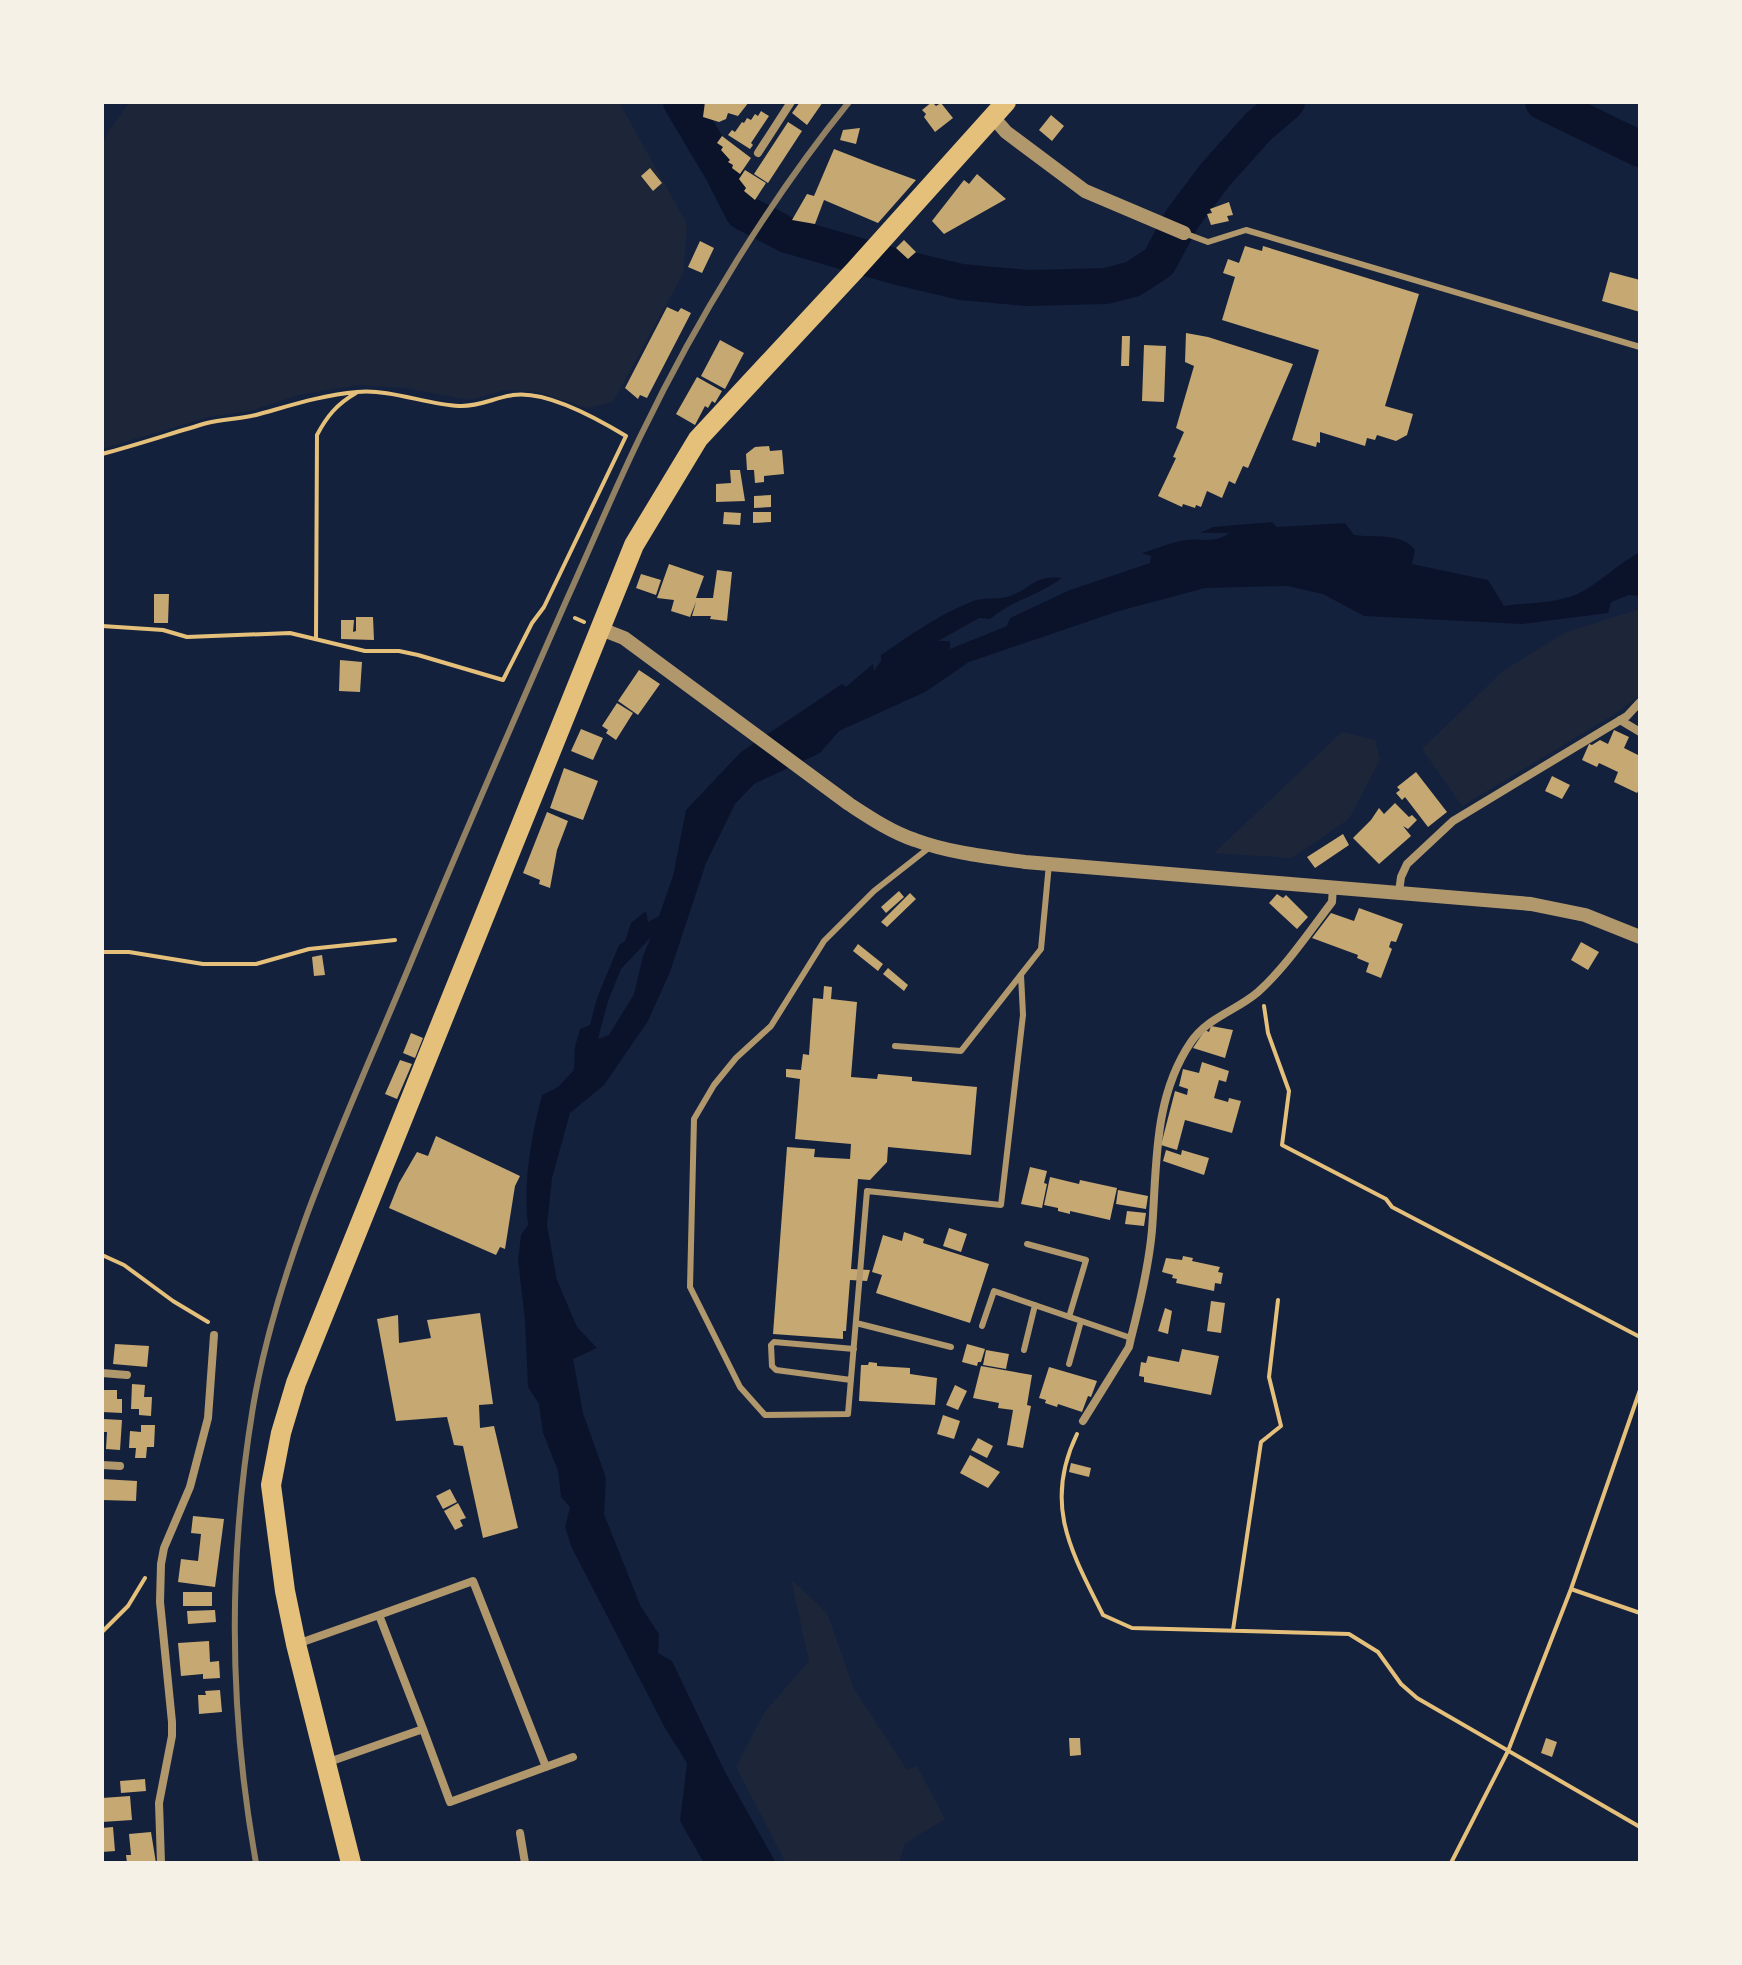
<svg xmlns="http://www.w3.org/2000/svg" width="1742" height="1965" font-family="'Titillium Web',sans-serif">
  <rect width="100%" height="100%" fill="#14213d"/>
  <path fill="#1d2539" d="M129 102H619L687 224 683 274 613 402 587 408 538 392 507 390 469 400 405 388 358 385 299 395 250 411 208 417 102 449V144L108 132Z
    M1640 609V695L1615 714 1462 806 1422 749 1503 671 1566 632Z
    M1342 732 1375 740 1380 760 1349 819 1292 858 1214 853Z
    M791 1579 827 1613 854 1689 907 1770 917 1766 945 1819 905 1843 899 1863H786L736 1767 764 1713 809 1661Z"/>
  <path fill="#0b132b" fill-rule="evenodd" d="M1272 522 1277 527 1345 523 1354 535C1374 538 1402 532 1415 550L1412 564 1488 580 1504 606C1529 602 1561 604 1583 591 1603 580 1619 563 1640 552V596L1629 595 1611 602 1608 613 1522 624 1364 616 1323 594 1287 586 1205 588 1119 611 969 662 925 692 839 731 820 753 754 784 735 804 706 863 670 972 648 1021 604 1085 570 1113 552 1178 547 1225 557 1280 577 1327 597 1348 573 1359 583 1413 606 1478 604 1514 641 1607 659 1634 658 1653 672 1661 725 1772 776 1863H704L680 1821 687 1763 665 1728 572 1548 565 1527 570 1507 561 1497 558 1471 543 1433 539 1404 528 1387 525 1321 518 1260 521 1235 528 1225C523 1182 531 1137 542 1095L558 1087 574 1070 575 1047 580 1029 590 1025 597 998 619 945 625 941 631 923 646 911 648 922 659 916 673 876 686 810 741 752 842 684 846 687 873 664 874 671 881 661V655C910 635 940 614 973 601 985 597 999 600 1010 596 1034 587 1034 575 1062 578 1040 595 1012 600 990 619L979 618 938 641H950V649L1007 626 1010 618 1070 590 1150 563 1151 556 1142 553C1156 549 1171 542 1186 540 1203 538 1214 544 1229 533H1200L1213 527ZM651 937 643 956 634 994 609 1035 598 1039 608 1001 621 969Z"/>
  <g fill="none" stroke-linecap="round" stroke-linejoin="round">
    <path stroke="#0b132b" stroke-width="36" d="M681 102 721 169 743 212 787 235 894 266 961 282 1028 288 1106 286 1133 279 1159 262 1182 219 1215 175 1258 127 1287 102
      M1543 102 1640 149"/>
  </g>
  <path fill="#c6a872" d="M705 102H749L738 116 728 113 726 119 719 122 703 117Z
    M800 102H823L807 125 792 113Z
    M932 102 936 106 941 103 953 118 935 132 924 117 926 114 922 110Z
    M761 111 769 116 751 143 753 145 750 149 728 135 732 130 735 132 742 122 744 123 747 118 751 120 755 114 758 116Z
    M1051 115 1064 126 1052 141 1039 130Z
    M788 122 802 131 768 183 754 174Z
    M860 128 856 144 840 140 843 130Z
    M722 136 751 158 740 174 732 168 733 165 728 162 730 160 721 150 723 147 717 143Z
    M834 149 875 165 916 180 878 223 824 200 815 224 792 220 807 194 814 196Z
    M650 168 662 183 653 191 641 176Z
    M745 170 766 183 755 200 744 191 746 188 739 179Z
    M977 174 1006 199 944 234 932 221 964 180 969 184Z
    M1229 202 1233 215 1227 216 1229 221 1211 225 1207 214 1212 213 1210 209Z
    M904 240 916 252 908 259 896 248Z
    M700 241 714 248 702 273 688 267Z
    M1245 246 1262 251 1263 246 1419 294 1385 406 1413 414 1407 435 1396 441 1377 435 1375 440 1367 438 1365 446 1320 432V443L1317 442 1316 447 1292 440 1319 350 1222 320 1235 277 1223 273 1228 259 1239 263Z
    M1610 272 1640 280V312L1602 301Z
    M667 307 678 312 681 308 691 313 647 398 640 395 638 399 625 388Z
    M1186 333 1208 337 1293 364 1248 468 1243 466 1235 484 1229 481 1222 498 1207 491 1201 507 1196 505 1195 508 1183 504 1182 507 1158 496 1176 458 1173 457 1184 432 1176 428 1194 366 1185 362Z
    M1122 336H1130L1129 366H1121Z
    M720 340 744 353 725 389 701 376Z
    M1144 345 1166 346 1164 402 1142 401Z
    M697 377 722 391 715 403 712 401 708 408 705 406 695 425 676 414Z
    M769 446 770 451 782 450 784 474 764 476V482L755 483 754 470H747L746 454 755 447Z
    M730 470H740L745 501 716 502V484L731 483Z
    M771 495V507L754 508V496Z
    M724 512 741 513 740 525 723 524Z
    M753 512H771V522L753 523Z
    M669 564 704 576 696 598H713L717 570 732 572 727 621 710 619 711 616H692L696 602 690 617 671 611 674 600 657 598Z
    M641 574 661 580 656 595 636 588Z
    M154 594H169L168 623H154Z
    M356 617H373L374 640 341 639V620H354L353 632 356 631Z
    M340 660 362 662 360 692 339 691Z
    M639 670 660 684 638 715 618 701Z
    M617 703 633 713 616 740 606 733 608 730 602 726Z
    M581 729 603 738 593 760 571 751Z
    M1614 730 1629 737 1624 748 1640 756V788L1637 793 1614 782 1618 772 1599 763 1597 767 1582 760 1589 744 1592 745 1600 740 1608 744Z
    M564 768 598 781 583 820 550 808Z
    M1416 772 1447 812 1428 827 1405 797 1402 800 1396 793 1400 790 1397 787Z
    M1552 776 1570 785 1562 799 1545 791Z
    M1395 803 1409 817 1412 815 1417 820 1408 829 1403 826 1411 836 1379 864 1353 838 1371 820 1379 808 1384 814Z
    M547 812 568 821 557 850 550 888 539 884 540 880 523 873Z
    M1343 834 1349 845 1315 868 1307 857Z
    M899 891 904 897 886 913 881 907Z
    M910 893 916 899 887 927 881 922Z
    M1277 894 1283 898 1286 895 1308 917 1297 929 1269 903Z
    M1359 908 1403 924 1396 942 1391 941 1389 947 1392 949 1381 978 1366 972 1369 963 1357 958 1358 955 1312 938 1331 913 1354 921Z
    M1581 942 1599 952 1588 970 1571 960Z
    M858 944 883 964 878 971 853 951Z
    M322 955 325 975 314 976 312 957Z
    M888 968 908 985 904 991 883 974Z
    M824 986 832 987 831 999 857 1002 851 1077 877 1079 878 1074 912 1077V1081L977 1087 971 1155 888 1147 887 1162 870 1180 858 1179 851 1269 870 1270 867 1281 850 1280 846 1331H843V1339L773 1334 787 1147 815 1149 814 1157 850 1159 851 1144 795 1139 800 1079 786 1077V1069L801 1070 803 1054 809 1055 813 998 823 999Z
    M1211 1026 1233 1030 1225 1058 1193 1048 1205 1030 1209 1032Z
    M411 1033 423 1038 415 1058 403 1053Z
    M400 1060 412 1064 397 1099 385 1094Z
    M1202 1062 1229 1071 1226 1082 1219 1080 1214 1098 1228 1102 1229 1098 1241 1101 1232 1133 1185 1120 1177 1150 1161 1145 1175 1091 1187 1095 1188 1089 1179 1086 1183 1069 1199 1073Z
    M436 1136 520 1176 515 1186 505 1249 500 1247 496 1255 389 1208 399 1183 417 1152 428 1156Z
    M1166 1150 1181 1155 1182 1150 1209 1158 1204 1175 1163 1161Z
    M1030 1167 1047 1171 1044 1183 1047 1184 1042 1208 1021 1204Z
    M1050 1177 1079 1184 1080 1180 1117 1188 1110 1220 1070 1211V1214L1058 1211V1208L1044 1205Z
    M1118 1190 1148 1196 1146 1209 1116 1204Z
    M1127 1211 1146 1213 1144 1226 1125 1224Z
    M949 1228 967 1234 961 1252 943 1246Z
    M904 1232 924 1239 923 1243 989 1264 970 1323 876 1293 882 1275 872 1272 883 1235 902 1241Z
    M1183 1256 1193 1258 1192 1261 1220 1267 1218 1272 1223 1273 1221 1284 1215 1283 1214 1291 1176 1283 1177 1279 1172 1278 1173 1275 1162 1272 1166 1258 1182 1260Z
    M1211 1301 1225 1303 1221 1333 1207 1331Z
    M1165 1308 1172 1311 1168 1334 1158 1331Z
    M480 1313 493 1404 479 1405 480 1428 494 1426 518 1528 483 1538 463 1446 454 1445 447 1417 396 1421 377 1319 398 1315 399 1343 431 1338 427 1320Z
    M115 1344 149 1346 147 1367 113 1364Z
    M967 1344 985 1349 981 1362H978L977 1366 962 1362Z
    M1182 1349 1219 1356 1211 1395 1144 1382V1377L1139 1376 1141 1362 1146 1363 1148 1356 1179 1362Z
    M986 1350 1009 1354 1006 1369 983 1365Z
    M869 1362 877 1363V1366L910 1368V1374L937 1378 935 1405 859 1401 861 1365H868Z
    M981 1366 1032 1375 1027 1405 1031 1406 1023 1448 1007 1445 1013 1410 998 1408 999 1403 973 1398Z
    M1049 1367 1097 1381 1091 1397 1088 1396 1082 1412 1058 1404 1057 1407 1045 1403 1046 1400 1039 1398Z
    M132 1384 145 1385 144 1397H152L151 1416 139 1415V1409H131Z
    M955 1385 967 1391 958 1410 946 1405Z
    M103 1390H117V1399H122V1413L102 1412Z
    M943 1415 960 1421 954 1439 937 1434Z
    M103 1419 122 1420 120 1450 106 1449 107 1432H103Z
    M141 1425H155L154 1447H147L146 1458H135L136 1448H129L130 1431 141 1432Z
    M978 1438 993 1446 987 1458 971 1450Z
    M970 1455 1000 1472 988 1488 960 1473Z
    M1071 1463 1091 1468 1089 1477 1069 1472Z
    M102 1479 137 1481 136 1501 102 1500Z
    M450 1489 457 1502 443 1509 436 1496Z
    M458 1503 466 1518 460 1520 463 1526 455 1530 444 1511Z
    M193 1516 224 1519 215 1587 178 1582 181 1559 198 1561 201 1534 191 1533Z
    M183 1592H212V1606H183Z
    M215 1610 216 1622 188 1624 187 1611Z
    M209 1641 210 1662 219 1661 220 1678 203 1679V1674L181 1676 178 1643Z
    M220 1690 222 1712 199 1714 198 1695H206L205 1691Z
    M1069 1738H1080L1081 1755 1070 1756Z
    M1546 1738 1557 1742 1552 1757 1541 1753Z
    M145 1779 146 1791 121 1793 120 1781Z
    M130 1796 132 1820 102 1822V1798Z
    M113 1827 115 1851 102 1852V1828Z
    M151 1832 156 1863H127L126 1855H131L129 1834Z"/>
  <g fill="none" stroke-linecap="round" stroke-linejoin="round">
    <path stroke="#e5c07b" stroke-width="4" d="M102 454C137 445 172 433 207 423 223 419 240 419 256 415 289 406 322 395 357 392 392 389 424 404 459 406 478 407 494 398 513 395 546 390 598 419 626 436L544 607 532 623 503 680 418 655 399 651H365L290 633 187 637 163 630 102 626
      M575 618 584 622
      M316 638 317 435C327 416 337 404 356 393
      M102 952H129L203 964H256L309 949 395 940
      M1264 1006 1268 1033 1289 1091 1282 1145 1386 1199 1392 1207 1640 1337
      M102 1255 124 1265 173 1301 208 1322
      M1077 1434C1043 1504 1071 1551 1103 1615L1132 1628 1349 1634 1378 1652 1401 1684 1417 1698 1640 1827
      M1571 1589 1640 1613
      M1233 1630 1261 1442 1281 1426 1269 1377 1278 1300
      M102 1632 128 1606 145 1578
      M1451 1863 1508 1751 1571 1589 1640 1390"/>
    <path stroke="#b1986c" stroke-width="6" d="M1184 233 1208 242 1246 230 1640 347
      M930 847 874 891 824 941 771 1026 736 1058 714 1085 694 1119 690 1287 740 1387 765 1415 848 1414 867 1191 1001 1205 1023 1015 1021 975
      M895 1046 961 1051 1041 949 1049 864
      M1027 1244 1086 1260 1069 1317
      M856 1323 951 1347
      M982 1326 994 1291 1131 1338
      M1024 1350 1035 1305
      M1069 1364 1081 1321
      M851 1380 776 1370 772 1366 771 1345 774 1342 854 1349"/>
    <path stroke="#b1986c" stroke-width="8" d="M758 153 791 102
      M1620 720 1640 732
      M1399 892 1401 877 1407 864 1453 821 1627 716 1640 702
      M102 1373 127 1375
      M1083 1421 1129 1347 1131 1338C1140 1303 1149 1265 1152 1230 1157 1165 1153 1098 1191 1042 1208 1017 1236 1011 1258 992 1285 968 1310 931 1332 902L1333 887
      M102 1465 120 1466
      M297 1644 379 1615
      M423 1729 379 1615 473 1581 546 1767
      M326 1763 423 1729 450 1802 573 1757
      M520 1833 525 1863
      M161 1863 159 1803 172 1736V1722L160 1602 161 1564 164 1548 190 1487 208 1418 214 1335"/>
    <path stroke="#b1986c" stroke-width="14" d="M993 117 1006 132 1085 191 1184 233
      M601 629 624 638 849 804C869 817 891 832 915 840 950 853 989 857 1025 862L1531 904 1585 915 1640 937"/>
    <path stroke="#e5c07b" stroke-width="20" d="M351 1863 296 1644 285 1591 271 1485 281 1433 296 1383 634 545 698 439 855 270 1006 102"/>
    <path stroke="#918062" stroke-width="6" d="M256 1863C229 1713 228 1558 253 1407 279 1253 357 1094 416 950 465 832 516 715 567 599 592 544 615 488 642 433 696 321 770 199 849 102"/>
  </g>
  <rect width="1742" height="1965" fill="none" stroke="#f6f1e7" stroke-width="208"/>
</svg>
